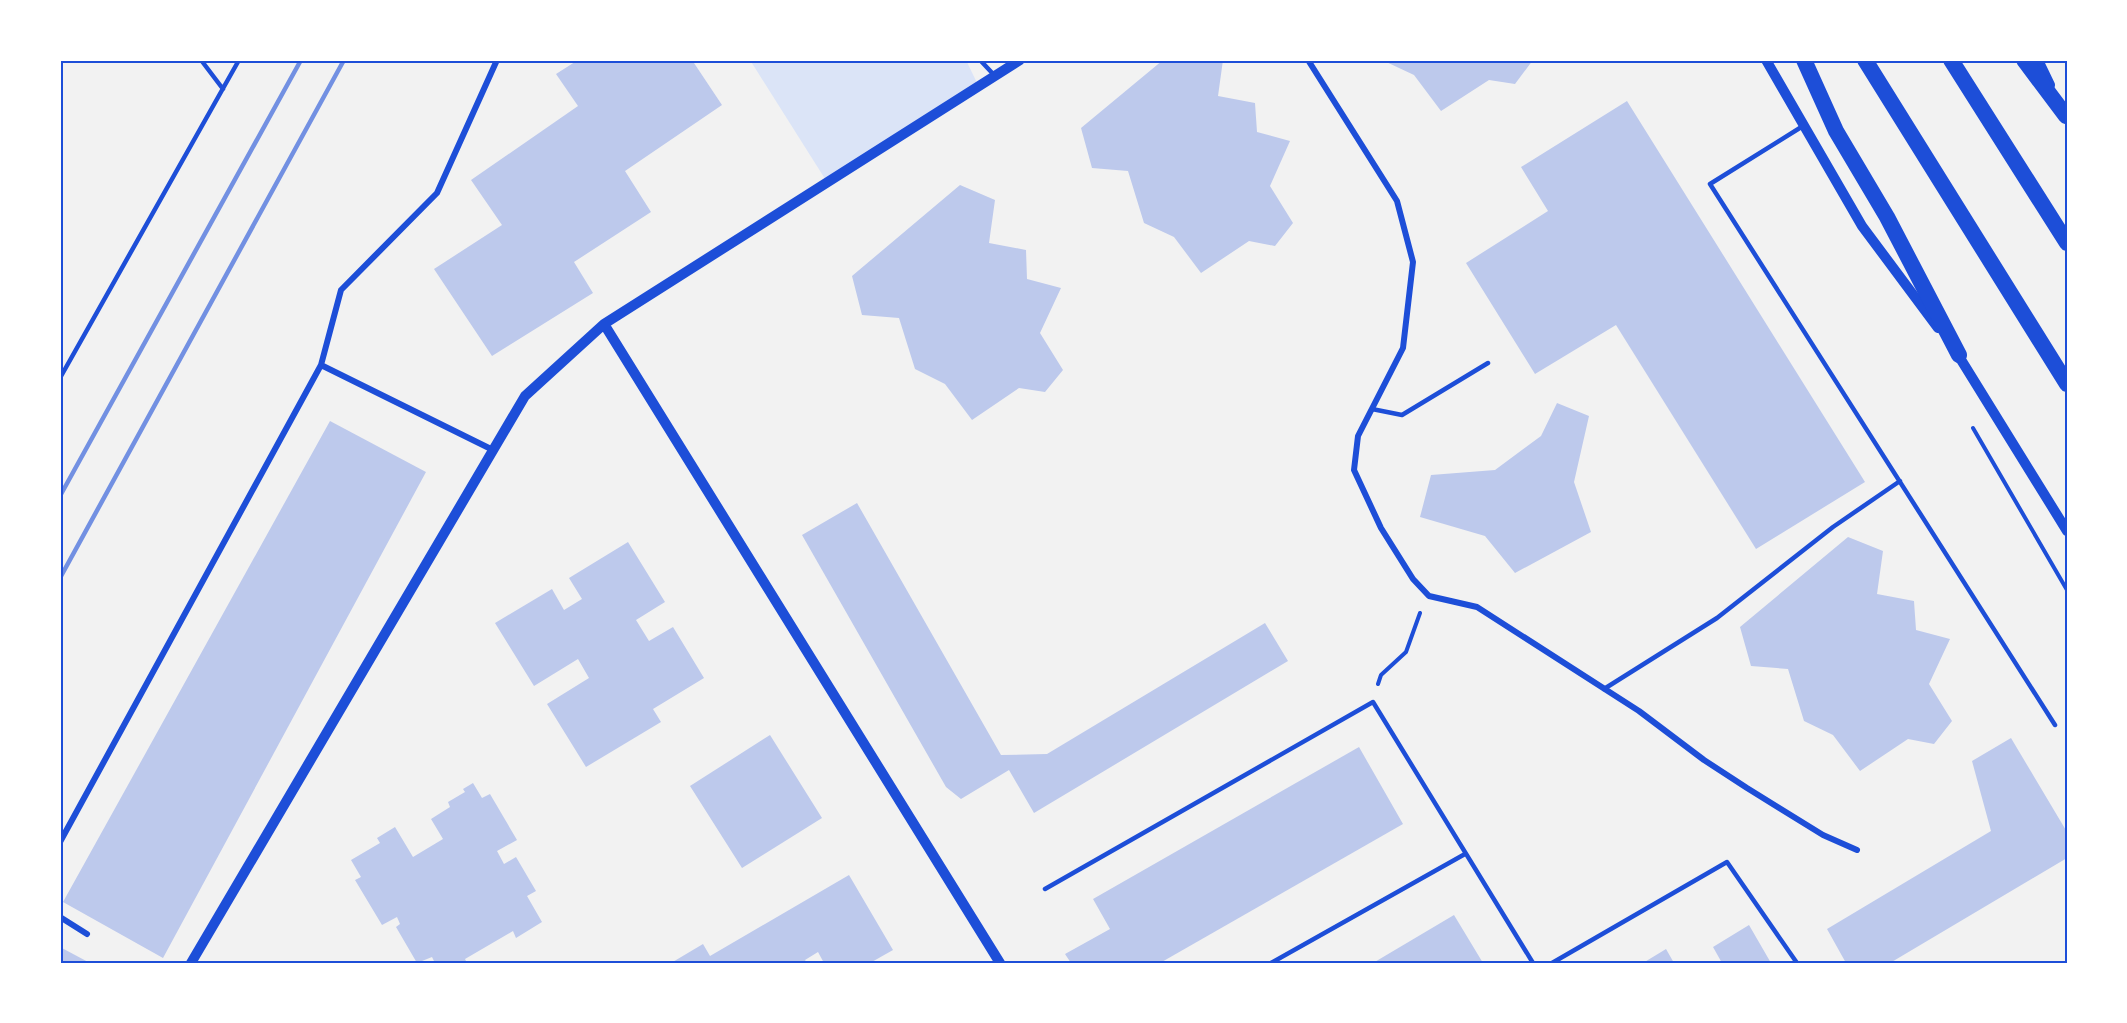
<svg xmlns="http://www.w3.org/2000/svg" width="2127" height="1023" font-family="'DejaVu Sans',sans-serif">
  <rect width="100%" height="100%" fill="#f2f2f2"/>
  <path fill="#dbe4f7" d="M750 60H966L978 85 827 182Z"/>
  <path fill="#bdc9ec" d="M578 60H692L722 105 625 171 651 212 574 262 593 293 492 356 434 269 502 225 471 180 578 106 556 74Z
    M1163 60H1223L1218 96 1255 103 1257 132 1290 141 1270 186 1293 223 1275 246 1249 241 1201 273 1174 237 1144 223 1128 171 1092 168 1081 128Z
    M1382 60H1533L1515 84 1489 80 1441 111 1414 75Z
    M1627 101 1865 482 1756 549 1616 325 1535 374 1466 263 1548 211 1521 167Z
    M960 185 995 200 989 243 1026 250 1027 279 1061 288 1040 333 1063 370 1045 392 1019 388 972 420 945 384 915 369 899 318 862 315 852 276Z
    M1557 403 1589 416 1574 482 1591 532 1515 573 1485 536 1420 517 1431 475 1495 470 1541 436Z
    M330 421 426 472 163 958 63 902Z
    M857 503 1001 755 1047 754 1265 623 1288 661 1034 813 1009 770 961 799 946 787 802 535Z
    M1848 537 1883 551 1877 594 1914 601 1916 630 1950 639 1929 684 1952 721 1934 744 1908 739 1860 771 1833 735 1804 721 1788 669 1751 666 1740 627Z
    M628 542 665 602 636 620 649 641 673 627 704 678 653 709 661 722 586 767 547 704 589 678 578 659 534 686 495 623 552 589 564 610 582 599 569 578Z
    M770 735 822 818 742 868 690 786Z
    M2011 738 2067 832V858L1890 963H1846L1827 929 1991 831 1972 761Z
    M1359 747 1403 824 1160 963H1071L1065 954 1110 929 1093 899Z
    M473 783 482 798 490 794 517 840 497 851 504 864 516 857 536 891 527 896 542 922 516 938 513 931 465 959 467 963H435L432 957 417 963 396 927 400 924 397 917 382 925 355 880 361 877 351 860 380 843 377 838 395 827 413 857 443 839 431 819 450 807 448 802 465 792 463 789Z
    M849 875 893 950 870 963H824L818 952 805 960 807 963H671L703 944 710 956Z
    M1454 915 1483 963H1373Z
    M1749 925 1771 963H1722L1713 947Z
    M60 947 90 963H60Z
    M1666 949 1674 963H1643Z"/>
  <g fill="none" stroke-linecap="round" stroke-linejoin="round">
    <path stroke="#1d4ed8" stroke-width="4" d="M1973 428 2067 590
      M1378 684 1381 675 1406 652 1420 613"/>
    <path stroke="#1d4ed8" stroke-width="4.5" d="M201 60 223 89
      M980 60 995 76
      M1803 126 1710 184 2055 725
      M60 378 239 60
      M1372 409 1402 415 1488 363
      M1604 689 1717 618 1833 527 1900 481
      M1045 889 1373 702 1533 963
      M1271 963 1465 854
      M1552 963 1727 862 1797 963"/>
    <path stroke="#1d4ed8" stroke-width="6" d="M1308 60 1397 201 1413 262 1403 348 1358 436 1354 470 1381 528 1413 579 1429 596 1477 607 1639 711 1704 760 1747 788 1823 835 1857 850
      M321 365 493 450
      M60 842 321 365 341 290 437 193 497 60
      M60 917 87 934"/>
    <path stroke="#1d4ed8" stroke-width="10" d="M1766 60 1862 226 1938 328
      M2038 60 2050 85
      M604 324 1000 963
      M1955 350 2067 531
      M191 963 525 396 604 324 1020 60"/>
    <path stroke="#1d4ed8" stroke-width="16" d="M1804 60 1836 131 1887 217 1959 355
      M1865 60 2067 384
      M1951 60 2067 243
      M2024 60 2066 116"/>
    <path stroke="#7290e2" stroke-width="4.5" d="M60 496 301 60
      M60 578 344 60"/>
  </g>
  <rect width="2127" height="1023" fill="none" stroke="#ffffff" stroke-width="123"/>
  <rect x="62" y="62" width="2004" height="900" fill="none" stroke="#1d4ed8" stroke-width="2"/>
</svg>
